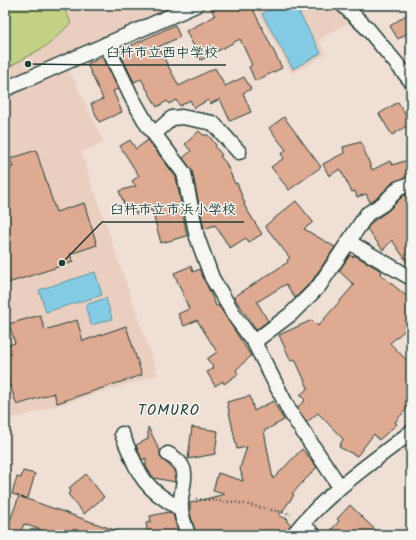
<svg xmlns="http://www.w3.org/2000/svg" width="416" height="540" font-family="Kalam,'Klee One',sans-serif">
  <rect width="100%" height="100%" fill="#efdfd5"/>
  <filter id="ink" filterUnits="userSpaceOnUse"><feTurbulence type="fractalNoise" baseFrequency=".025" numOctaves="2"/><feDisplacementMap in="SourceGraphic" scale="8" xChannelSelector="R" yChannelSelector="G"/><feConvolveMatrix kernelMatrix="1 2 1 2 8 2 1 2 1" color-interpolation-filters="sRGB"/></filter>
  <g filter="url(#ink)">
    <path fill="#eacfc1" d="M5 5H185L5 84Z
      M254 5H340L354 19 319 40 326 54 292 74Z
      M69 69 104 143 81 152 158 375 23 416 5 419V98Z"/>
    <path fill="#c3d185" stroke="#71875c" d="M5 5H63L71 23 48 45 5 69Z"/>
    <path fill="#84cce5" stroke="#5c939e" d="M277 5H295L321 53 293 69 262 14Z
      M95 272 102 295 46 312 39 290Z
      M106 298 112 319 91 325 85 305Z"/>
    <path fill="#deaa92" stroke="#1f3d34" d="M209 5H251L282 68 255 81 249 67 252 65 240 39 201 60 186 31 215 16Z
      M406 15 411 23V31L398 39 390 26Z
      M175 25 180 37 158 47 179 86 215 68 225 86 244 77 251 89 243 93 251 112 230 121 220 99 210 104 208 100 194 108 190 100 180 106 176 100 169 104 167 101 157 107 141 79 134 82 119 51Z
      M103 57 118 89 113 91 122 112 99 122 91 104 103 99 87 64Z
      M398 102 411 123 392 135 379 114Z
      M284 117 321 167 289 190 271 167 284 158 281 154 286 150 269 128Z
      M199 131 203 135H208L216 145 215 147 222 155 220 156 226 163 235 184 237 183 245 204 244 205 262 234 249 242 246 238 230 248 215 225 204 229 192 171 183 158 191 151 185 144Z
      M130 140 136 149 148 140 176 177 187 236 161 243 152 210 136 214 134 206 126 209 119 191 136 186 132 181 139 176 120 146Z
      M361 142 372 170 390 161 392 165 411 159V176L393 182 378 197 370 202 366 194 357 197 355 191 352 192 340 169 329 176 323 164 344 153 343 147Z
      M36 150 56 212 84 203 97 245 70 254 73 262 5 284V170L13 167 10 159Z
      M411 193V268L392 240 383 250 367 229 371 223 389 210 404 195Z
      M296 201 313 222 304 229 335 247 312 281 295 298 286 284 257 302 268 321 256 330 234 297 288 262 287 260 290 258 265 226Z
      M350 255 353 257 354 255 378 269 382 272 380 274 411 300V325L390 343 411 365V404L395 422 397 424 379 440 374 434 357 456 339 447 343 439 318 413 307 422 297 408 305 400 300 395 308 388 295 359 291 361 279 335 312 320 318 326 354 285 339 271Z
      M191 266 193 272 200 269 216 306H219L251 356 236 370 238 374 224 384 223 381 215 386 207 372 214 368 207 359 217 352 197 320 184 326 178 314 189 309 174 273Z
      M40 315 45 330 77 320 83 341 126 326 142 375 57 403 54 393 17 405 8 380 5 381V346L15 343 9 324Z
      M250 396 254 411 273 401 284 420 264 431 273 479 302 449 317 467 292 494 294 495 279 516 288 519 287 522 291 525 285 535H219L220 530 196 535 190 513V503L225 494 213 491 218 473 243 481 240 468 247 447 237 449 227 402Z
      M148 427 160 451 161 458 174 470 175 482 154 478 146 467V458L142 460 136 445 148 439Z
      M192 427 218 431 215 454 188 459Z
      M23 471 35 474 28 498 21 497 123 533V535H69L54 530 52 534 24 524 19 535H5L19 496 12 494 17 477 21 478Z
      M86 474 104 497 84 514 68 494 71 491 69 488Z
      M350 505 368 523 381 535H327L339 521 337 519Z
      M169 512 173 514 179 535H148L146 523 151 522 150 516Z"/>
    <g fill="none" stroke-linecap="round" stroke-linejoin="round">
      <defs>
        <path id="street" d="M343 5 367 28 411 81
          M106 44 132 98 148 126 184 173 197 237 212 278 236 318 254 342 290 412 340 487
          M5 89 196 5
          M154 134 172 118 182 117 213 123 239 152
          M349 242 411 278
          M254 342 291 314 319 286 367 214 383 204 399 188 411 184
          M122 434C139 474 141 487 181 509
          M168 454C196 469 179 484 181 508 181 517 186 527 188 535
          M302 524 314 535
          M293 535C325 494 370 464 411 432"/>
      </defs>
      <use href="#street" stroke="#1f3d34" stroke-width="17"/>
      <path stroke="#1f3d34" stroke-width="2.5" stroke-dasharray="1 3" stroke-linecap="butt" d="M196 499 235 502 291 514"/>
      <use href="#street" stroke="#f6f6f2" stroke-width="14"/>
    </g>
  </g>
  <g text-anchor="middle" dominant-baseline="central" stroke-width="3" stroke-linejoin="round" paint-order="stroke">
    <g font-size="15" letter-spacing="1" fill="#1f3d34" stroke="#f6f6f2">
      <text x="169" y="411">TOMURO</text>
    </g>
  </g>
  <path fill="none" stroke="#1f3d34" stroke-width="1.5" d="M28 64L98 65H226M62 263L102 222H244"/>
  <g fill="#1f3d34" stroke="#f6f6f2" stroke-width="1.5">
    <circle cx="28" cy="64" r="4"/>
    <circle cx="62" cy="263" r="4"/>
  </g>
  <g font-size="14" text-anchor="middle" font-weight="bold" fill="#1f3d34" stroke="#f6f6f2" stroke-width="3" stroke-linejoin="round" paint-order="stroke">
    <text x="162" y="57">臼杵市立西中学校</text>
    <text x="173" y="214">臼杵市立市浜小学校</text>
  </g>
  <rect width="416" height="540" fill="none" stroke="#f6f6f2" stroke-width="20"/>
  <rect x="10" y="10" width="396" height="520" fill="none" stroke="#1f3d34" stroke-width="1.5" filter="url(#ink)"/>
</svg>
